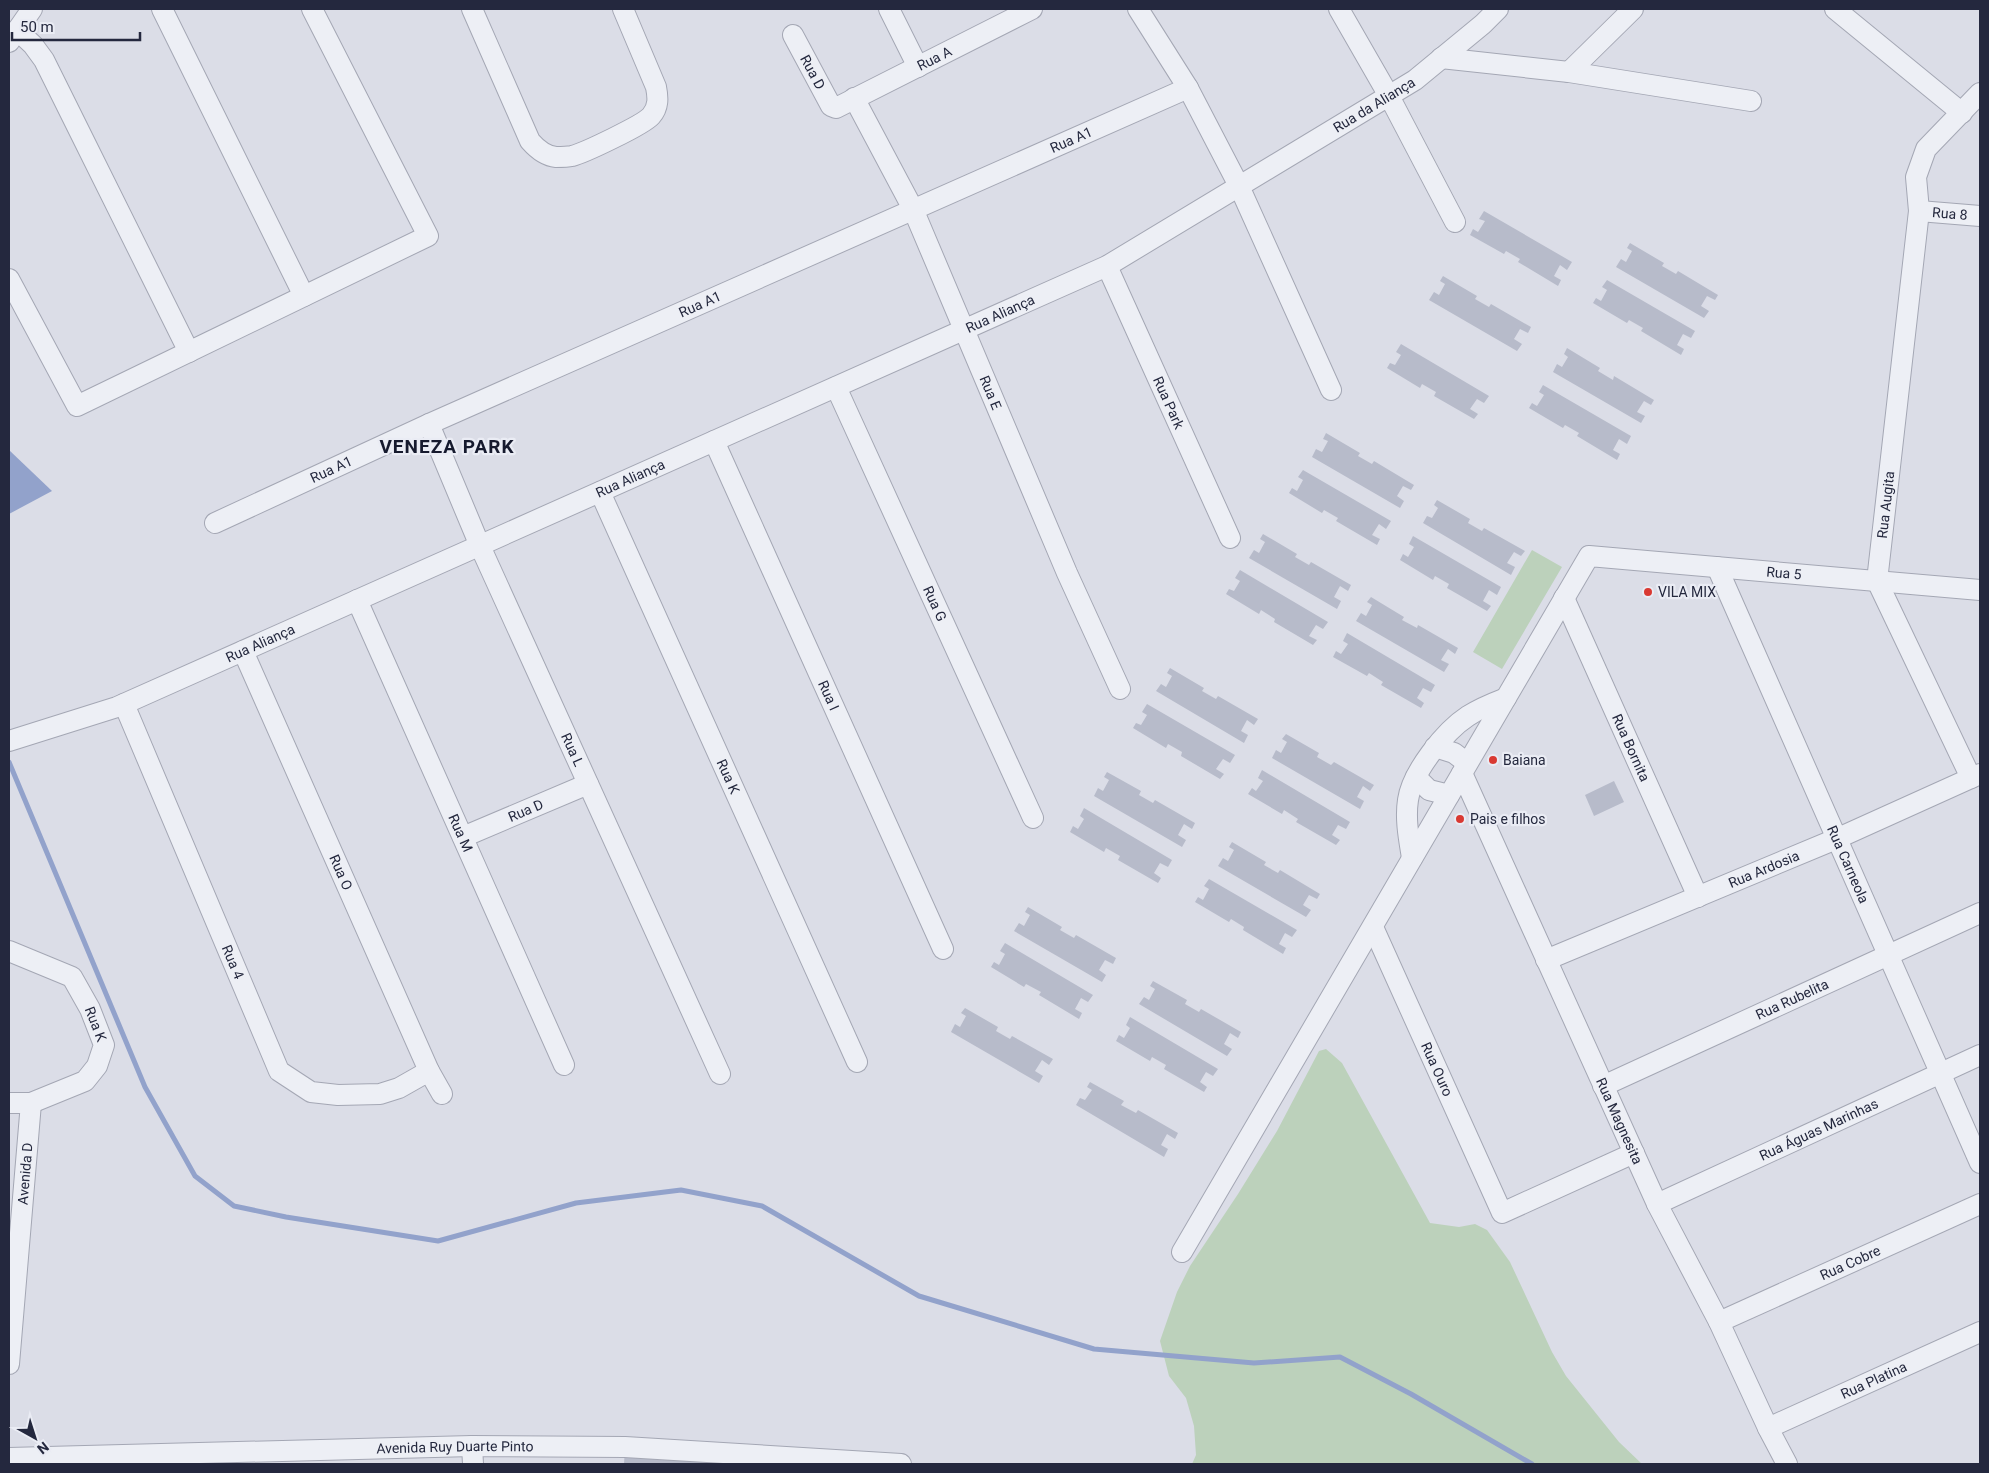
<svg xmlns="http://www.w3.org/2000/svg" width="1989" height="1473" font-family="Roboto,sans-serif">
  <rect width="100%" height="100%" fill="#dbdde7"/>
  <path fill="#bcd1bb" d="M1532 550 1562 567 1502 669 1473 652Z
    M1326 1049 1342 1063 1430 1223 1459 1227 1475 1224 1487 1230 1510 1262 1552 1352 1566 1376 1619 1442 1642 1464H1192L1196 1455 1194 1426 1186 1398 1169 1376 1160 1341 1177 1292 1190 1266 1238 1194 1277 1131 1319 1051Z"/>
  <path fill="#92a2cb" d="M9 450 52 491 9 514Z"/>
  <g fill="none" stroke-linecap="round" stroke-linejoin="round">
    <path stroke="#92a2cb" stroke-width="5" d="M9 762 145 1087 195 1176 234 1206 286 1217 438 1241 576 1203 681 1190 762 1206 919 1296 1094 1349 1254 1363 1340 1357 1411 1394 1532 1464"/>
  </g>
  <path fill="#b7bbca" d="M1484 211 1572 262 1567 270 1560 265 1554 276 1561 280 1558 286 1518 262 1520 259 1506 251 1504 254 1470 235 1473 229 1478 232 1485 221 1479 219Z
    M1630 243 1664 263 1662 266 1676 274 1678 271 1718 295 1715 300 1707 296 1701 306 1709 311 1704 318 1616 267 1621 259 1626 262 1632 251 1627 248Z
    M1443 276 1477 296 1475 299 1489 307 1491 304 1531 327 1528 333 1520 329 1514 339 1522 344 1517 351 1429 300 1434 292 1439 295 1445 284 1440 281Z
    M1607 280 1695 331 1691 338 1683 334 1677 345 1684 349 1681 355 1641 331 1643 328 1629 320 1627 323 1593 303 1596 298 1601 301 1607 290 1602 287Z
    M1401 344 1489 396 1484 403 1477 399 1470 409 1478 414 1474 419 1434 396 1436 392 1422 384 1420 388 1387 368 1390 363 1395 365 1401 355 1396 352Z
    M1567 348 1600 368 1598 371 1613 380 1614 376 1654 400 1651 405 1644 401 1637 412 1645 416 1641 423 1553 372 1557 364 1562 367 1568 357 1564 354Z
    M1543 385 1631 436 1627 444 1619 439 1613 450 1620 454 1617 460 1577 436 1579 433 1565 425 1563 428 1529 408 1532 403 1537 406 1544 395 1539 392Z
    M1326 433 1360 453 1358 456 1372 464 1374 461 1414 485 1411 490 1403 486 1397 496 1404 501 1400 508 1312 457 1316 449 1322 452 1328 441 1323 439Z
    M1303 470 1391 521 1386 529 1379 524 1372 535 1380 539 1377 545 1336 521 1338 518 1324 510 1322 513 1289 493 1292 488 1297 491 1303 480 1298 477Z
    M1437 500 1470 519 1468 523 1482 531 1484 528 1525 551 1521 556 1514 552 1507 563 1515 567 1511 575 1423 523 1427 516 1432 518 1438 508 1434 505Z
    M1263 534 1297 554 1295 557 1309 565 1311 562 1351 585 1348 591 1340 586 1334 597 1341 601 1337 609 1249 558 1254 550 1259 553 1265 542 1260 539Z
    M1413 536 1501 587 1497 595 1489 590 1483 601 1491 606 1487 611 1447 588 1449 584 1435 576 1433 580 1400 560 1403 554 1408 557 1414 547 1409 544Z
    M1240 570 1328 622 1323 629 1316 625 1309 636 1317 640 1313 645 1274 622 1275 619 1261 610 1259 614 1226 594 1229 589 1234 591 1240 581 1235 578Z
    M1371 597 1404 617 1402 620 1417 628 1418 625 1458 648 1455 654 1448 649 1441 660 1449 664 1444 672 1356 621 1361 613 1366 616 1372 605 1367 602Z
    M1347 633 1435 685 1431 692 1423 688 1417 698 1424 703 1421 708 1381 685 1383 682 1369 673 1367 676 1333 657 1336 651 1341 654 1348 644 1343 641Z
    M1170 668 1204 688 1202 691 1216 699 1218 696 1258 719 1254 725 1247 720 1241 731 1248 735 1244 743 1156 691 1161 684 1166 687 1172 676 1167 673Z
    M1147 704 1235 755 1230 763 1223 759 1216 769 1224 774 1220 779 1181 756 1182 752 1168 744 1166 748 1133 728 1136 723 1141 725 1147 715 1142 712Z
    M1286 734 1319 753 1317 757 1331 765 1334 762 1374 785 1370 791 1363 786 1357 797 1364 801 1360 809 1272 758 1276 750 1281 753 1287 742 1282 739Z
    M1262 770 1350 822 1346 829 1338 825 1332 835 1340 840 1336 845 1296 822 1298 819 1284 810 1282 814 1248 794 1252 788 1256 791 1263 781 1258 778Z
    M1107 772 1141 791 1139 795 1153 803 1155 800 1195 823 1192 829 1184 824 1178 835 1186 840 1182 847 1094 796 1098 788 1103 791 1109 780 1104 777Z
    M1614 781 1624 802 1594 816 1585 795Z
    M1084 808 1172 860 1168 867 1160 863 1154 873 1161 878 1158 883 1118 860 1120 856 1106 848 1104 852 1070 832 1073 826 1078 829 1084 819 1080 816Z
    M1232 842 1266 862 1264 865 1278 873 1280 870 1320 894 1317 899 1309 895 1303 905 1311 910 1306 917 1218 866 1223 858 1228 861 1234 850 1229 847Z
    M1209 879 1297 930 1292 937 1285 933 1279 944 1286 948 1283 954 1243 930 1244 927 1231 919 1229 922 1195 902 1198 897 1203 900 1209 889 1204 886Z
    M1028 907 1062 927 1060 930 1074 938 1076 935 1116 958 1113 964 1105 960 1099 970 1106 975 1102 982 1014 931 1019 923 1024 926 1030 915 1025 912Z
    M1005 943 1093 995 1088 1002 1081 998 1075 1009 1082 1013 1079 1019 1039 995 1041 992 1026 984 1024 987 991 967 994 962 999 965 1005 954 1000 951Z
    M1153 981 1187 1000 1185 1004 1199 1012 1201 1009 1241 1032 1238 1038 1230 1033 1224 1044 1232 1049 1227 1056 1139 1004 1144 997 1149 1000 1155 989 1150 986Z
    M965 1008 998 1027 996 1031 1010 1039 1012 1036 1053 1059 1049 1065 1042 1060 1035 1071 1043 1076 1039 1083 951 1032 955 1024 960 1027 966 1016 961 1013Z
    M1130 1017 1218 1069 1213 1076 1206 1072 1200 1082 1207 1087 1204 1092 1164 1069 1166 1065 1152 1057 1150 1061 1116 1041 1119 1035 1124 1038 1130 1028 1126 1025Z
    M1090 1082 1124 1101 1121 1105 1136 1113 1138 1110 1178 1133 1175 1139 1167 1134 1161 1145 1168 1149 1164 1157 1076 1105 1080 1098 1085 1100 1092 1090 1087 1087Z
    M625 1447 775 1464H624Z"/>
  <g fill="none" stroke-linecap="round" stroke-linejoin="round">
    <defs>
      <g id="minor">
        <path d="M162 9 304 296"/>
        <path d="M472 9 530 141C537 149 545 156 556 157 560 157 567 157 572 156 584 153 643 125 651 116 659 107 658 97 656 87L623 9"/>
        <path d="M889 9 918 67"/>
        <path d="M1138 9 1188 88 1239 186 1331 390"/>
        <path d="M1339 9 1389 96 1455 222"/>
        <path d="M1835 9 1962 113"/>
        <path d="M17 30 33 45 44 60 189 352"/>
        <path id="s1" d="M793 35 831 106 836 108 1032 9"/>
        <path d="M9 42 32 9"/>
        <path d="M1441 58 1569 72 1751 101"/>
        <path d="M1569 72 1633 9"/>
        <path id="s2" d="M854 98 913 209 1067 573 1120 689"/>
        <path id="s3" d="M1919 211 1980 216"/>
        <path id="s4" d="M1107 266 1230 538"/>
        <path d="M9 279 77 406 428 236 312 9"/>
        <path id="s5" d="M836 387 1033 818"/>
        <path id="s6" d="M429 424 480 546 720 1074"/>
        <path id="s7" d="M714 441 943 949"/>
        <path id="s8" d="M600 492 857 1062"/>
        <path id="s9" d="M215 523 429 424 1188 88"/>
        <path id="s10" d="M1717 567 1980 1163"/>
        <path id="s11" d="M1564 598 1698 897"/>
        <path id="s12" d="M357 600 564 1065"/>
        <path id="s13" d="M243 651 429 1071 442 1094"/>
        <path id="s14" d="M124 704 279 1071 311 1092 338 1095 380 1094 399 1088 429 1071"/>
        <path id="s15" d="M9 741 117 707 1107 266 1415 80 1483 24 1498 9"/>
        <path d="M1435 747 1454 753 1467 763"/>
        <path id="s16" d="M1462 773 1657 1204 1719 1322 1768 1428 1787 1464"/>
        <path d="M1416 777 1429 790 1449 795"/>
        <path id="s17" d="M1971 778 1877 581 1919 211 1916 177 1926 149 1980 93"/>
        <path id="s18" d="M463 837 588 784"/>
        <path d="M1412 858C1409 839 1405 819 1408 800 1412 772 1445 731 1468 716 1480 708 1493 703 1506 698"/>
        <path id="s19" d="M1373 927 1502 1213 1634 1153"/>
        <path id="s20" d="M9 951 72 977 90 1009 104 1045 97 1066 85 1081 31 1103H9"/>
        <path id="s21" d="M1546 960 1836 839 1980 774"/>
        <path id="s22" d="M1603 1086 1980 913"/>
        <path id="s23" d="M1657 1204 1980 1055"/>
        <path id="s24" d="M1182 1252 1589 556 1980 590"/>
        <path id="s25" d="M1719 1322 1980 1204"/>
        <path id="s26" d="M9 1364 31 1103"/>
        <path id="s27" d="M1768 1428 1980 1332"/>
        <path d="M472 1446 473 1464"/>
        <path id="s28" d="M9 1458 472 1446 625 1447 901 1464"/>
      </g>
    </defs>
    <use href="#minor" stroke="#a4a7b4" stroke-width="22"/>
    <use href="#minor" stroke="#edeff5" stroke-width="20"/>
  </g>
  <g fill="#d93932" stroke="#eaecf4" stroke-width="2">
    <circle cx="1648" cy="592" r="5"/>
    <circle cx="1493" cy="760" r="5"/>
    <circle cx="1460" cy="819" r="5"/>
  </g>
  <g text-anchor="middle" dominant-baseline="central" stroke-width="4.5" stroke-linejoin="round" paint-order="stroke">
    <g font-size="14" fill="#24283e" stroke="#eaecf4">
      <text stroke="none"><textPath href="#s1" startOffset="196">Rua A</textPath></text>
      <text stroke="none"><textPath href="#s1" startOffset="42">Rua D</textPath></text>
      <text stroke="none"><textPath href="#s15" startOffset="1509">Rua da Aliança</textPath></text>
      <text stroke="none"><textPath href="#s9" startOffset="938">Rua A1</textPath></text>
      <text stroke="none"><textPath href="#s3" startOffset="31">Rua 8</textPath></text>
      <text stroke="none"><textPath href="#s9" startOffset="532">Rua A1</textPath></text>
      <text stroke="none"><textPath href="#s15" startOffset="1080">Rua Aliança</textPath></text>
      <text stroke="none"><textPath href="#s2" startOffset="325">Rua E</textPath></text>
      <text stroke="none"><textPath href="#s4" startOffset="150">Rua Park</textPath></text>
      <text stroke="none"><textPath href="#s9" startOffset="128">Rua A1</textPath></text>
      <text stroke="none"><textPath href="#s15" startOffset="675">Rua Aliança</textPath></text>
      <text stroke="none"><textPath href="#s17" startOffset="295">Rua Augita</textPath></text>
      <text stroke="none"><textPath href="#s24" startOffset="1002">Rua 5</textPath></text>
      <text stroke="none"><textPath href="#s5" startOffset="238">Rua G</textPath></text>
      <text stroke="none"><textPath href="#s15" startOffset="270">Rua Aliança</textPath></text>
      <text stroke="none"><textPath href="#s7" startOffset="279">Rua I</textPath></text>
      <text stroke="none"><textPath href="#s11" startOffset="164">Rua Bornita</textPath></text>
      <text stroke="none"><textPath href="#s6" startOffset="356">Rua L</textPath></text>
      <text stroke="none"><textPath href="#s8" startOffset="312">Rua K</textPath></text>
      <text stroke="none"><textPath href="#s18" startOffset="68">Rua D</textPath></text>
      <text stroke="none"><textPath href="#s12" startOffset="255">Rua M</textPath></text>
      <text stroke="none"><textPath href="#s10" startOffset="325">Rua Carneola</textPath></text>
      <text stroke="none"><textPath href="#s21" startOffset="236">Rua Ardosia</textPath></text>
      <text stroke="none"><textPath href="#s13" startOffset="242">Rua O</textPath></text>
      <text stroke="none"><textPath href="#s14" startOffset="280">Rua 4</textPath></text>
      <text stroke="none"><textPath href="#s22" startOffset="208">Rua Rubelita</textPath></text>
      <text stroke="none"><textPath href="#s20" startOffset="121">Rua K</textPath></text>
      <text stroke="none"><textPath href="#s19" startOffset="156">Rua Ouro</textPath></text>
      <text stroke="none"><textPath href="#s16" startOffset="382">Rua Magnesita</textPath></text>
      <text stroke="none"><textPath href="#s23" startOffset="178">Rua Águas Marinhas</textPath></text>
      <text stroke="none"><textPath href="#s26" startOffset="191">Avenida D</textPath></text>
      <text stroke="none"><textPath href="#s25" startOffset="144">Rua Cobre</textPath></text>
      <text stroke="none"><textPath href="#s27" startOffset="116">Rua Platina</textPath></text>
      <text stroke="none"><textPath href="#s28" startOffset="446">Avenida Ruy Duarte Pinto</textPath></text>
    </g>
    <g font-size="14" fill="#24283e" stroke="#eaecf4" text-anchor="start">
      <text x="1658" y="592">VILA MIX</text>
      <text x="1503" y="760">Baiana</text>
      <text x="1470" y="819">Pais e filhos</text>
    </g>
    <g font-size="19" font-weight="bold" letter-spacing="1" fill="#161a2e" stroke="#eaecf4">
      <text x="447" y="446">VENEZA PARK</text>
    </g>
  </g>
  <rect width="1989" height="1473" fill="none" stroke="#24283e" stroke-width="20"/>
  <g transform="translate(35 1438) rotate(141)" stroke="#eaecf4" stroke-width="4" paint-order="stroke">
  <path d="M0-4L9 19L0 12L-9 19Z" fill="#24283e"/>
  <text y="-8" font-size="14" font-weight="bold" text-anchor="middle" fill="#24283e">N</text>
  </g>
  <path d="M12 32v8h128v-8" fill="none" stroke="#24283e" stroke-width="2.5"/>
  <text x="20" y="32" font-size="15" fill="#24283e" stroke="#eaecf4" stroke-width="4" paint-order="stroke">50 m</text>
</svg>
